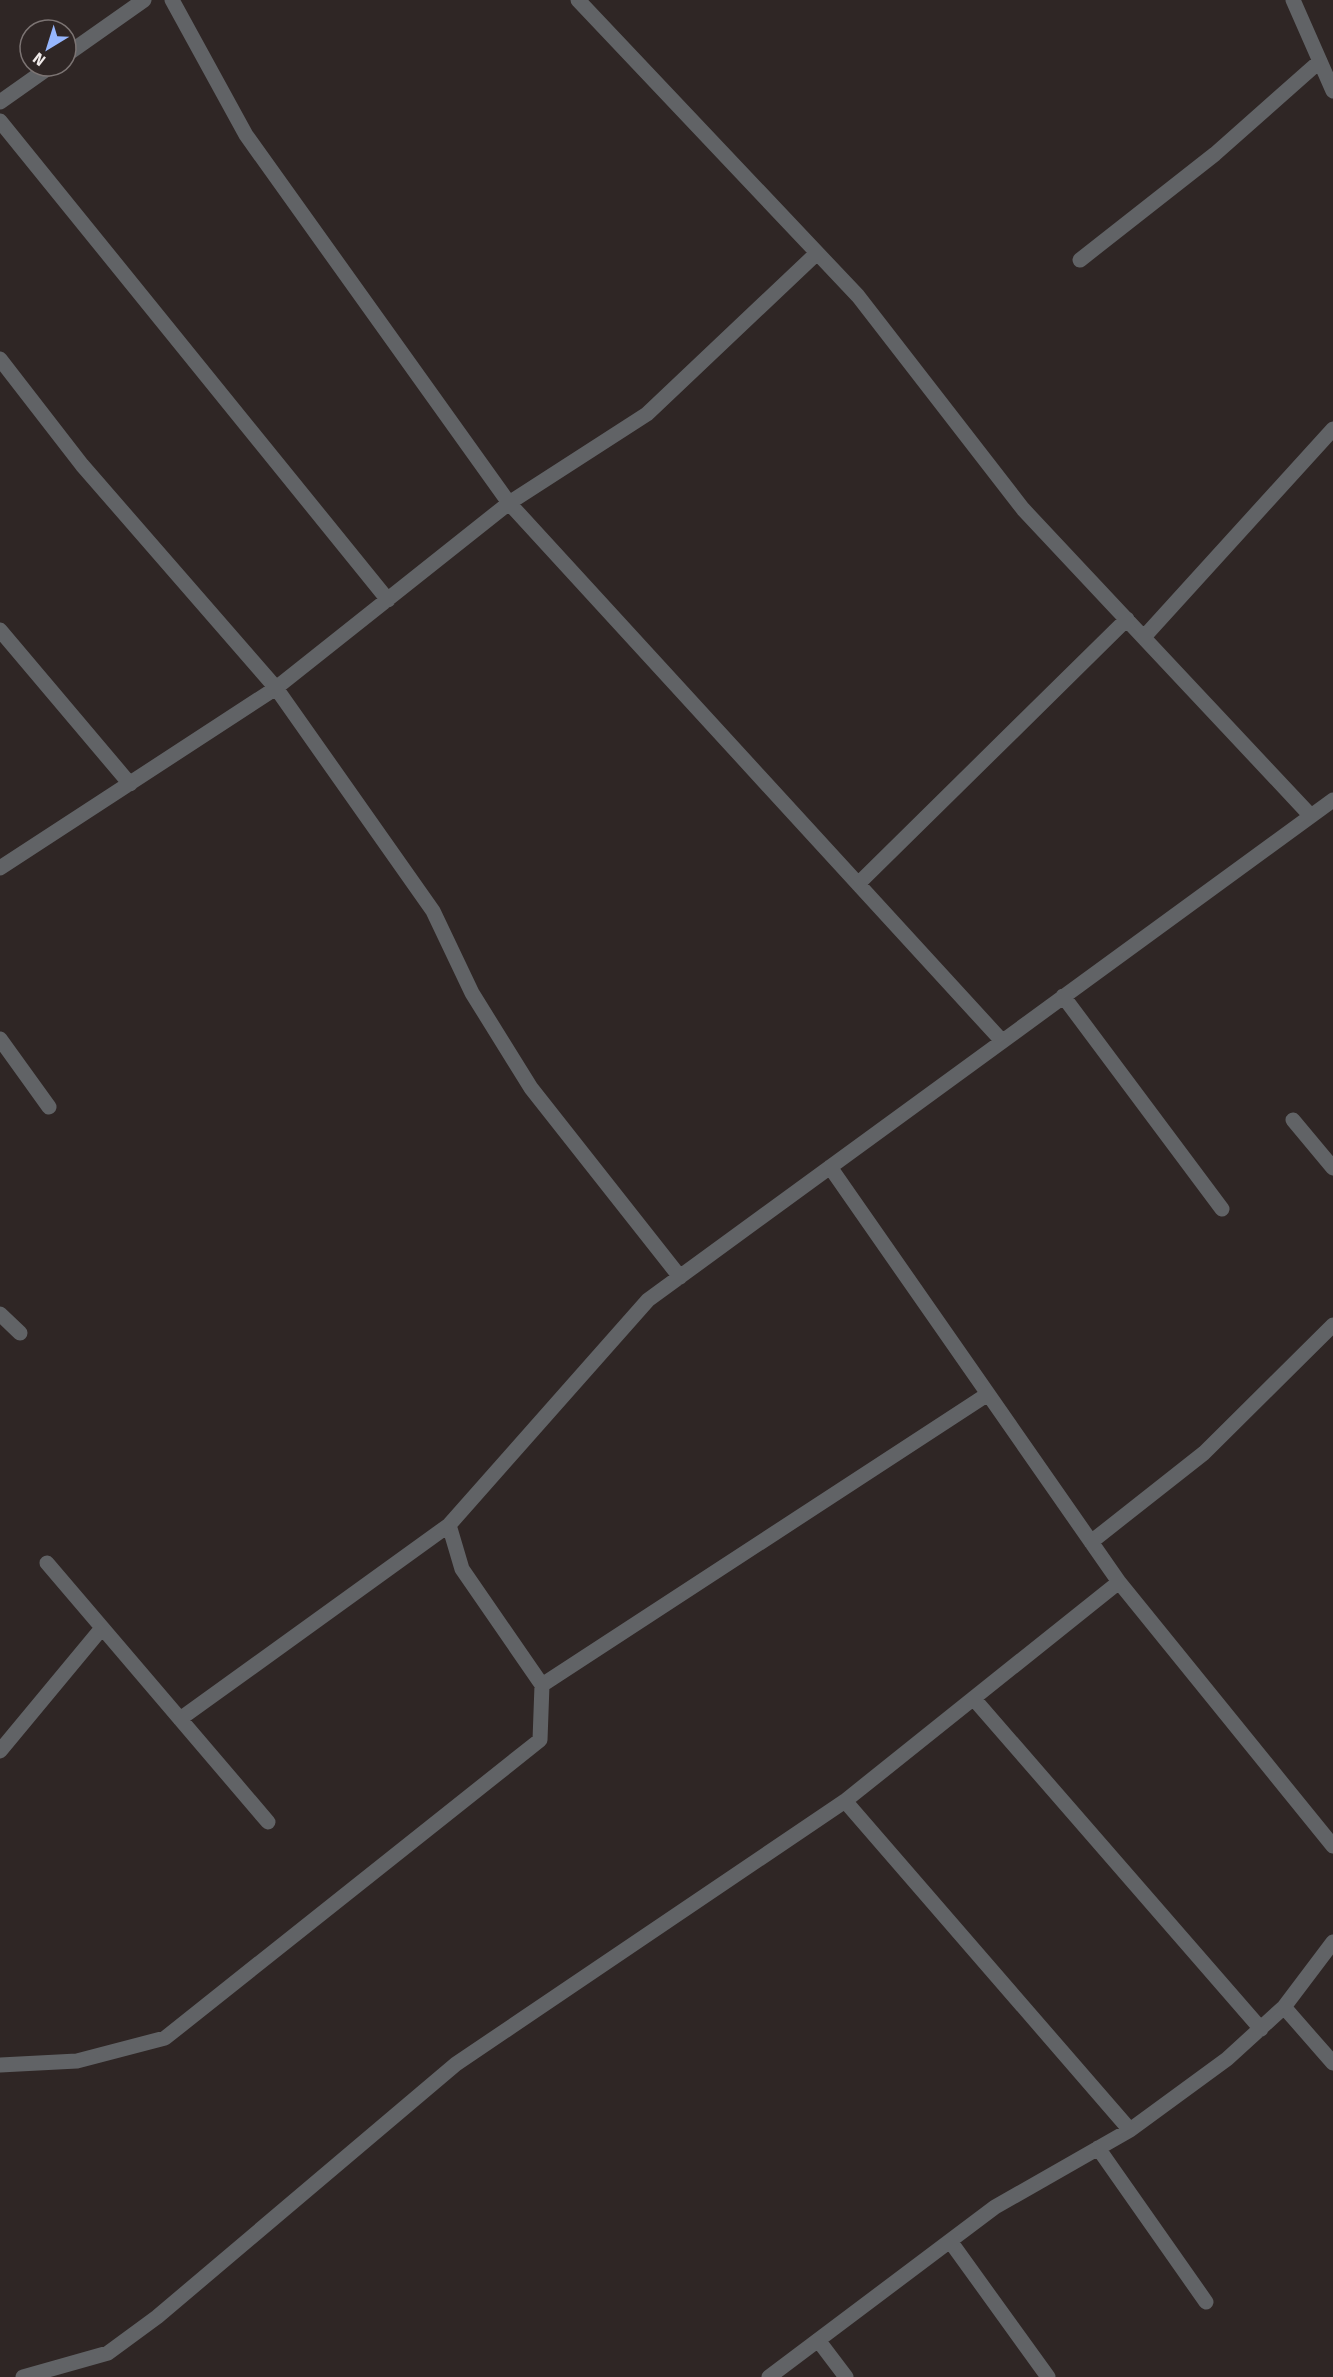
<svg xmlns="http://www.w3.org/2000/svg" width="1333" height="2377" font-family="'Fira Sans',sans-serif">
  <rect width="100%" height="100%" fill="#2f2625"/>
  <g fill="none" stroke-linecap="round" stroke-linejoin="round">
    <path stroke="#616366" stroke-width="15" d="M172 0 246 135 509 503 1002 1041
      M578 0 858 296 1023 509 1310 815
      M1293 0 1333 91
      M66 55 144 0
      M0 102 51 66
      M0 121 388 600
      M1080 260 1215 154 1320 61
      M0 359 82 465 276 688 433 911 472 993 531 1088 680 1277
      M0 630 130 784
      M1144 637 1333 429
      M0 868 276 688 509 503 647 414 817 253
      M858 884 1127 619
      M1063 996 1222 1209
      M0 1039 49 1107
      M1293 1120 1333 1168
      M830 1167 1119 1582 1333 1846
      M0 1314 20 1333
      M1091 1542 1204 1453 1333 1325
      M47 1563 268 1822
      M542 1685 988 1394
      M974 1699 1261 2029
      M180 1719 449 1525
      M0 1751 102 1628
      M845 1801 1130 2130
      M1284 2007 1333 2063
      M0 2065 77 2061 165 2038 540 1740 542 1685 462 1569 449 1525 648 1300 1333 800
      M1098 2148 1206 2302
      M950 2241 1048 2377
      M818 2340 846 2377
      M23 2377 108 2353 157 2317 456 2064 845 1801 1119 1582
      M769 2377 995 2207 1130 2130 1227 2059 1284 2007 1333 1942"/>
  </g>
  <g transform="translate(48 48) rotate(218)"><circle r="28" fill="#2f2625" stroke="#7c7473" stroke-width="1.5"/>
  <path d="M0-4.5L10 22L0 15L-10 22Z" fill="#96b6fd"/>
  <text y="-9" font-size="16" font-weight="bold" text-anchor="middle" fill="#f0eae9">N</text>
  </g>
</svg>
